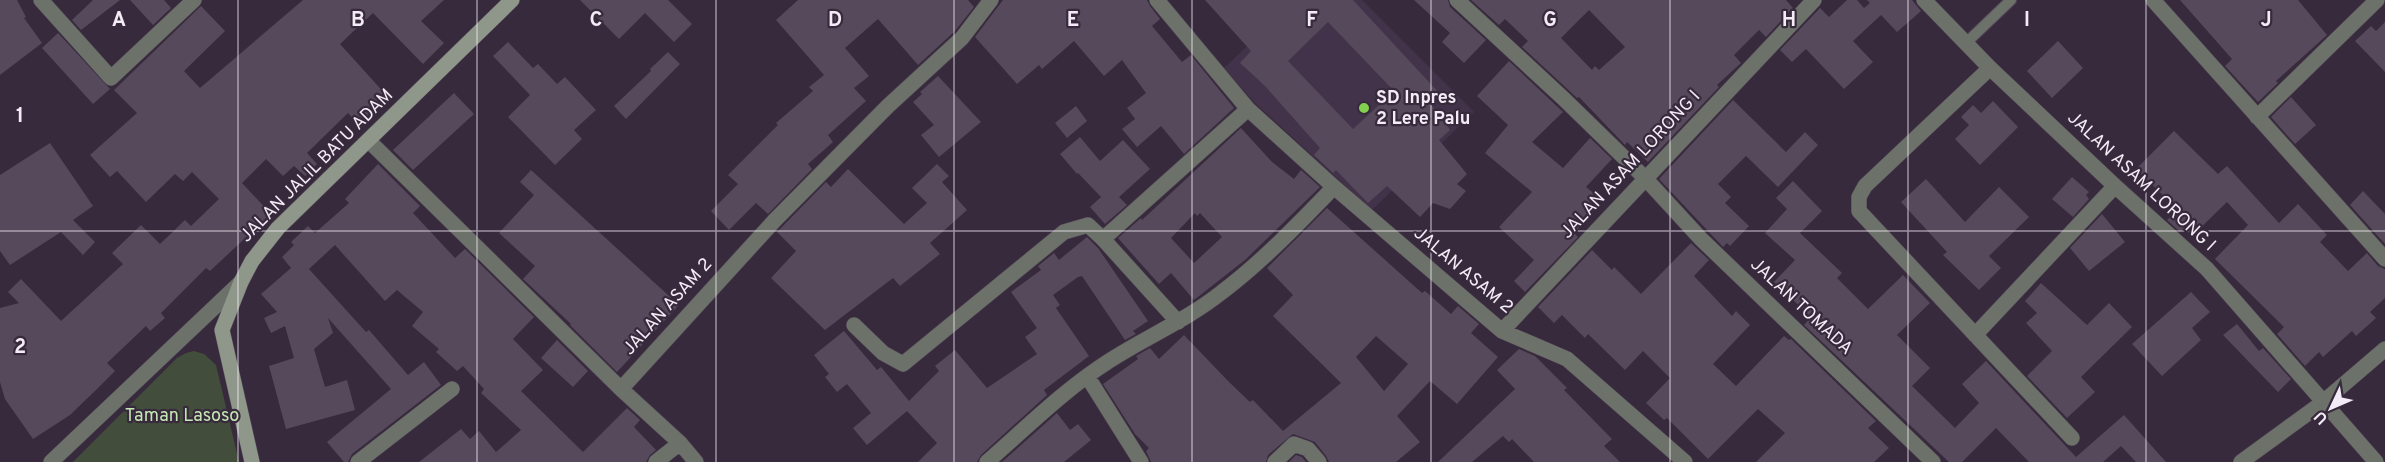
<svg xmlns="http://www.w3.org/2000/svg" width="2385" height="462" font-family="Overpass,sans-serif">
  <rect width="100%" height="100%" fill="#372a3c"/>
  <path fill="#43334a" d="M1296 0H1362L1474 112 1372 210 1255 103 1224 68Z"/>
  <path fill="#424e3b" d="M194 351 204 354 216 365 239 462H73L177 358 186 353Z"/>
  <path fill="#56495b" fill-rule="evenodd" d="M0 0H17L26 17 24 18 42 43 0 75Z
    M93 0H120L81 30 72 20Z
    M130 0H164L171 8 153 25Z
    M303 0H444L421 21 444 43 423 64 373 13 340 44 388 97 358 124 348 113 307 153 317 164 305 176 294 166 283 176 266 159 242 183 271 214 210 271 206 268 161 313 165 318 150 331 146 326 107 363 115 371 97 389 70 415 33 439 5 399 0 382V308L19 303 8 292 21 279 61 321 123 264 112 253 141 225 160 244 185 220 191 226 219 199 192 172 183 181 175 174 146 202 117 171 110 177 90 155 137 113 114 90 201 6 225 31 184 71 200 88Z
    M580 0H668L692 24 674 42 645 13 619 39Z
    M798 0H968L974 7 955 31 918 65 878 19 845 48 869 76 854 88 866 101 828 135 833 142 808 164 812 169 768 214 756 203 729 230 711 211 738 184 728 175 778 125 776 123 813 91 809 87 824 75 776 20Z
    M1003 0H1147L1150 6 1160 19 1152 26 1182 62 1191 55 1234 108 1184 154 1161 126 1137 147 1122 129 1135 119 1127 108 1146 93 1122 60 1104 76 1074 41 1042 69 1039 65 1017 84 975 37Z
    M1205 0H1353L1440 94 1429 102 1450 130 1439 140 1467 174 1457 184 1466 191 1450 209 1433 203 1420 217 1387 186 1368 203 1336 170 1333 173 1314 155 1320 148 1265 86 1240 63 1251 51ZM1328 22 1394 91 1353 129 1288 61Z
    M1414 0H1448L1450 7 1486 40 1464 63 1442 42 1450 33Z
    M1471 0H1786L1793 8 1766 37 1759 30 1734 55 1741 63 1717 85 1719 87 1648 162 1627 142 1625 145 1579 97 1577 98 1522 47 1528 41 1505 19 1499 25ZM1589 10 1625 47 1599 70 1595 66 1592 70 1561 38Z
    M1847 0H1857L1864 8 1870 3 1867 0H1912L1921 11 1897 32 1881 15 1853 41 1873 62 1844 89 1806 49 1792 62 1780 50 1820 8 1829 17Z
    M2180 0H2298L2327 35 2276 81 2278 83 2258 102 2225 66 2232 59Z
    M2385 22V72L2355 41 2371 26 2376 31Z
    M58 33 110 89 93 104 42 48Z
    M2058 41 2083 68 2052 98 2027 71Z
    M508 42 533 68 538 64 557 84 565 77 596 110 574 130 582 139 555 165 508 117 530 95 493 56Z
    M668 52 680 64 626 119 614 106 651 71 650 69Z
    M1509 61 1563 112 1532 142 1563 168 1590 138 1612 159 1586 187 1602 200 1574 233 1578 237 1525 292 1514 281 1534 260 1499 227 1532 192 1485 153 1508 125 1477 96Z
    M938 76 981 122 939 157 921 135 934 125 913 102 922 94 920 92Z
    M454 93 474 114 413 170 393 150Z
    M2291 97 2316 125 2295 144 2271 117Z
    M1733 100 1786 152 1805 132 1818 145 1778 187 1746 156 1718 184 1731 197 1725 203 1749 226 1730 246 1727 243 1723 247 1659 179Z
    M1993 101 2018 127 1980 165 1955 139 1969 125 1961 117 1973 105 1981 113Z
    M1076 106 1087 121 1067 138 1055 123Z
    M1241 128 1272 162 1294 179 1301 170 1320 187 1245 260 1194 300 1171 273 1159 284 1118 238 1141 218 1142 220ZM1195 213 1197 216 1200 213 1222 237 1194 263 1171 238Z
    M2174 131 2218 174 2227 166 2279 223 2298 204 2327 235 2320 242 2348 271 2367 253 2378 266 2385 269V298L2370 312 2376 318 2356 336 2352 331 2323 357 2319 352 2305 366 2277 334 2284 327 2215 259 2248 225 2227 202 2192 236 2184 228 2180 232 2167 220 2178 210 2136 169Z
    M1080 137 1100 161 1123 140 1150 169 1119 197 1127 205 1105 224 1090 207 1101 197 1078 173 1077 174 1060 154Z
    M50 143 93 206 73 220 95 242 83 255 61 232 10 265 0 251V175Z
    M378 164 420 206 413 213 455 258 465 249 534 317 513 339 543 370 521 391 583 452 627 408 640 420 634 427 656 450 650 455 646 462H419L461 429 470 439 479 431 496 452 521 430 481 393 484 389 463 366 457 371 436 352 439 349 412 326 423 312 397 290 385 301 335 245 309 269 366 332 369 330 408 375 424 362 441 385 352 454 348 462H344L327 442 391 389 328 318 333 333 314 349 325 387 347 380 355 410 286 429 269 366 294 358 285 326 271 333 264 318 277 312 261 294 291 268 282 257 294 245 291 242 308 226 315 233 349 203 345 199Z
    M937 164 949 176 942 182 967 210 930 243 940 254 900 286 893 278 825 330 771 278 796 251 777 232 826 182 831 187 848 169 904 224 927 203 912 188Z
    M531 170 679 305 617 372 570 325 571 324 523 279 535 266 499 233 534 195 520 182Z
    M2072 177 2089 192 2086 195 2089 199 2073 217 2052 199Z
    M1926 179 1965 222 1999 187 2029 217 1989 256 2001 268 1979 290 1943 255 1947 252 1901 202Z
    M1793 181 1822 211 1800 233 1842 273 1837 278 1868 309 1903 275 1930 303 1897 335 1930 368 1912 386 1955 428 1979 403 1962 384 1986 361 2076 457 2124 415 2166 462H2136L2121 446 2103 462H2029L1996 428 1962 462H1949L1804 325 1811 317 1774 282 1795 260 1765 233 1787 209 1776 198Z
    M2363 191 2385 214V244L2350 205Z
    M1327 208 1422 293 1425 291 1451 314 1458 306 1479 324 1471 333 1498 357 1457 404 1430 381 1397 416 1420 442 1396 462H1329L1326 456 1315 442 1293 434 1268 455 1266 462H1151L1146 451 1149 448 1135 434 1103 384 1138 359 1136 356 1150 348 1159 359 1184 335 1229 382 1250 402 1253 400 1283 431 1341 383 1273 316 1293 295 1267 268ZM1376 336 1408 364 1384 391 1356 357Z
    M2102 214 2125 242 2089 271 2070 248Z
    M1087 237 1098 248 1148 321 1133 331 1136 334 1125 340 1082 276 1078 277 1053 295 1060 305 1056 308 1089 356 1044 390 1047 395 981 455 977 462H918L937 443 907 411 867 445 853 428 871 413 847 384 837 392 825 377 829 374 814 355 844 331 877 370 881 367 909 401 939 371 935 366 955 350 987 388 1037 354 1025 337 1037 328 1011 292 1041 270 1038 266 1054 253 1059 260Z
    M1691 243 1709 260 1694 276 1732 316 1736 311 1750 325 1713 364 1736 386 1784 336 1789 340 1791 339 1876 421 1868 428 1889 448 1874 462H1756L1785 433 1758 409 1708 459 1667 418 1664 420 1646 403 1670 378 1643 351 1625 370 1588 334 1585 338 1562 315 1554 323 1538 307 1592 250 1612 270 1614 267 1641 294Z
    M2041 283 2087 325 2109 303 2132 327 2081 377 2095 392 2067 418 2027 376 2052 351 2026 323 2037 313 2025 301Z
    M2191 292 2210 312 2192 328 2201 340 2162 376 2132 344Z
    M2237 324 2259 351 2263 348 2291 379 2278 392 2223 335Z
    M557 340 588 371 573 387 541 358Z
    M1519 349 1535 356 1567 388 1564 390 1612 439 1604 446 1620 462H1534L1512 439 1509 442 1503 436 1472 462H1438L1515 389 1497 370Z
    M1057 413 1070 430 1078 424 1091 440 1064 462H1002Z
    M1296 455 1302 457 1306 462H1289Z"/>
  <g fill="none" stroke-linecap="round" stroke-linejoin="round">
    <defs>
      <path id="lane" d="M1966 43 2011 0"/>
      <path id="street" d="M41 0 111 78 194 0
        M1157 0 1248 109 1334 187 1502 331 1567 359 1685 462
        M1457 0 1564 99 1645 178 1701 239 1933 462
        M1924 0 1990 68 2115 186 2207 269 2376 462
        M2153 0 2385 259
        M1990 68 1865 186 1859 197V211L2072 438
        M2257 117 2377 0
        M369 141 621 389 775 220 888 106 962 38 991 0
        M1178 322 1103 239 1248 109
        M854 325 883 353 903 364 1064 232 1088 225 1103 239
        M1502 331 1814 0
        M1975 335 2115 186
        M1087 376 1141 462
        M621 389 680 443 696 462
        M51 462 241 282
        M358 462 452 389
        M656 462 680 443
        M987 462C1026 428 1065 389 1109 361 1146 337 1187 320 1222 292 1263 261 1298 224 1334 187
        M1275 462 1294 444 1308 449 1319 462
        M2241 462 2322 403 2385 349"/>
      <path id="secondary" d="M252 462 222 330 241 282 252 261 278 228 512 0"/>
    </defs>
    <use href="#lane" stroke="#55495a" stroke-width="12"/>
    <use href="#street" stroke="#55495a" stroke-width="16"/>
    <use href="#secondary" stroke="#55495a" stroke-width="16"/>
    <use href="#lane" stroke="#6c7269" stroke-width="10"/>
    <use href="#street" stroke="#6c7269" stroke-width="15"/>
    <use href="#secondary" stroke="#8e9789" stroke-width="15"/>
  </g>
  <path fill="none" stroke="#f3ebf6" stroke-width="1.5" stroke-opacity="0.55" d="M238 0V462M477 0V462M716 0V462M954 0V462M1192 0V462M1431 0V462M1670 0V462M1908 0V462M2146 0V462M0 231H2385"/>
  <circle fill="#82d04f" stroke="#372a3c" stroke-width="2" cx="1364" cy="108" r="6"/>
  <g text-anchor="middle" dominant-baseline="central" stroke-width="4.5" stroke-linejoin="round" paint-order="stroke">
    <g font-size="18" font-weight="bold" fill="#f3ebf6" stroke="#372a3c" text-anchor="start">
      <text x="1376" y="98">SD Inpres<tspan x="1376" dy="21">2 Lere Palu</tspan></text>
    </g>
    <g font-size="18" fill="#f3ebf6" stroke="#372a3c">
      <text transform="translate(1631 165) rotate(-47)">JALAN ASAM LORONG I</text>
      <text transform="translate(317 166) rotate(-45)">JALAN JALIL BATU ADAM</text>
      <text transform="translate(2141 182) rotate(43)">JALAN ASAM LORONG I</text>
      <text transform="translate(1463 271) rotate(40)">JALAN ASAM 2</text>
      <text transform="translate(668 307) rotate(-48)">JALAN ASAM 2</text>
      <text transform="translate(1801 307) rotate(43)">JALAN TOMADA</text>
    </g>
    <g font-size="18" fill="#c5e7b3" stroke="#372a3c">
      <text x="182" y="416">Taman Lasoso</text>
    </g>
  </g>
  <g font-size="20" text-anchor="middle" font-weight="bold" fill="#f3ebf6" stroke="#372a3c" stroke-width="4.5" stroke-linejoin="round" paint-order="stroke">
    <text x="119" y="26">A</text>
    <text x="358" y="26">B</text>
    <text x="596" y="26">C</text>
    <text x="835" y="26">D</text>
    <text x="1073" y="26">E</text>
    <text x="1312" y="26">F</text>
    <text x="1550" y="26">G</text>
    <text x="1789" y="26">H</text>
    <text x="2027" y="26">I</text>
    <text x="2266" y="26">J</text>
    <text x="20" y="122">1</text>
    <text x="20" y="353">2</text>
  </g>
  <g transform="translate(2331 408) rotate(226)" stroke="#372a3c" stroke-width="4.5" paint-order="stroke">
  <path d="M0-4.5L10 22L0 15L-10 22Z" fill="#f3ebf6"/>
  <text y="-9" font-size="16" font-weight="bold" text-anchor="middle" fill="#f3ebf6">U</text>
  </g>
</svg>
